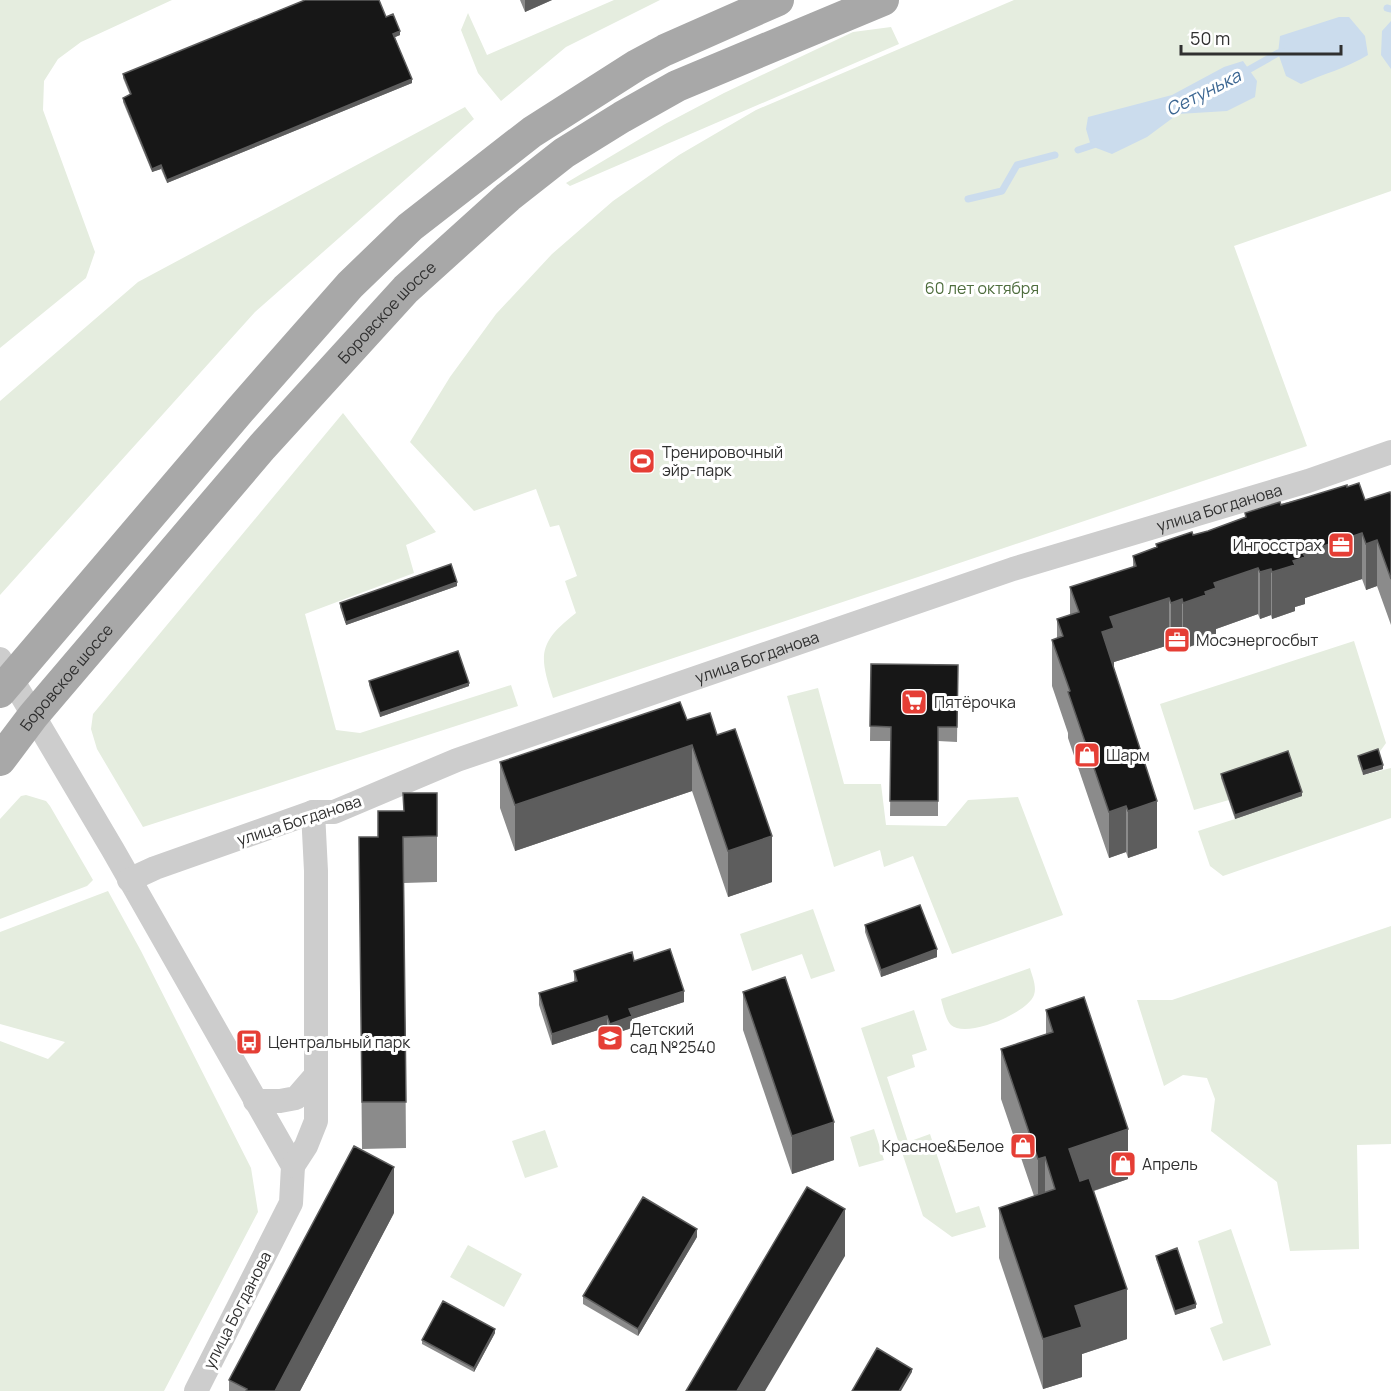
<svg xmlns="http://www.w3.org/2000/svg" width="1391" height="1391" font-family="Manrope,sans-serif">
  <rect width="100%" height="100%" fill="#fff"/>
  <path fill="#e5eddf" d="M0 0H172L81 42 58 59 44 81 43 110 95 252 86 278 0 348Z
    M614 0H660L566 47 501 101 478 73 461 30 468 13 487 55Z
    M1014 0H1391V191L1234 246 1307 446 918 577 553 698C538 654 539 642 576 613L565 581 577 576 559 525 550 527 536 489 474 511 410 442 450 377 496 314 552 254 613 201 679 155 756 110Z
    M891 27 899 44 570 186 566 183 665 124 724 93 853 32Z
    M465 107 474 119 255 312 0 595V401L138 282Z
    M343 413 436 532 406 545 414 573 305 614 336 730 360 733 511 685 518 706 143 827 97 749 91 729 93 714Z
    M1354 641 1386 743 1363 775 1391 768V818L1223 876 1210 866 1198 831 1235 819 1229 800 1194 810 1160 704Z
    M818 688 844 784H881L886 825 946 826 968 800 1018 797 1063 915 952 954 913 856 884 867 880 850 834 867 787 696Z
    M26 795 46 801 50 806 93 880 87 886 0 919V819L21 796Z
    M108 891 141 951 251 1168 258 1212 164 1391H0V1041L48 1059 65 1042 0 1024V932Z
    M813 909 835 971 811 979 802 954 752 971 740 934Z
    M1391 926V1144L1357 1145 1359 1249 1290 1251 1277 1182 1211 1131 1215 1099 1207 1078 1183 1075 1164 1086 1137 1000H1172Z
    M1030 968C1032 976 1037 986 1034 995 1028 1013 966 1039 951 1025 946 1020 943 1007 941 999Z
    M914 1010 927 1050 912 1055 915 1067 887 1077 908 1142 930 1134 956 1213 979 1206 986 1227 952 1237 923 1216 861 1028Z
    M874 1129 884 1160 859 1167 850 1137Z
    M545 1130 558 1167 525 1178 512 1141Z
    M1231 1229 1271 1345 1223 1361 1210 1328 1223 1323 1198 1241Z
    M468 1245 522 1274 504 1307 450 1277Z"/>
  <path fill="#cbdced" d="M1339 17H1349L1365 36 1368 55C1347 68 1323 74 1301 84L1286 76 1278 53 1280 36Z
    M1391 21V69L1381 55 1382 31Z
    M1243 61 1257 81 1255 97 1227 111 1178 114 1147 137 1112 154 1091 146 1086 129 1088 117 1172 95 1224 67Z"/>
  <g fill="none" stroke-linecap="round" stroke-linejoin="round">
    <path stroke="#cbdced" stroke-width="7" d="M1387 8 1391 9
      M1241 74 1278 53 1287 52
      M1078 150 1099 143
      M968 199 1002 191 1017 165 1055 155"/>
    <g stroke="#cdcdcd" stroke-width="24">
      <path d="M0 659 113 850 293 1166 291 1203 196 1391"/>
      <path id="s1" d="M129 880 155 868 313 812H334L457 760 1013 569 1308 481 1391 452"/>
      <path d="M255 1101H280L296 1098 316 1075"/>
      <path d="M293 1166 306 1146 316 1121V871L313 812"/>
    </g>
    <g stroke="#a8a8a8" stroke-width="32">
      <path d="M0 692 240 410 350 285 410 227 532 132 637 65 665 50 778 0"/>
      <path id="s2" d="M0 760 33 716 262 447 406 289 508 197 564 153 622 117 677 86 883 0"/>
    </g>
  </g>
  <path fill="#8b8b8b" d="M520 0H552L525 12Z
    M386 17 400 35 395 37 412 83 167 183 161 169 152 172 123 102V98L130 95 123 78V74Z
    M1347 487 1365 500 1391 495V625L1377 586 1366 590 1362 579 1305 598V604L1295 607V611L1272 619 1271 615 1260 619 1258 614 1216 629V634L1206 637V641L1183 649 1182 645 1171 649 1169 645 1114 662V669L1157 848 1128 858 1126 852 1109 858 1068 738V733L1052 686V640L1057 638V619L1070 615V587L1133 567V556L1156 547V544L1208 531 1245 517V513Z
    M457 586 346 625 340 607V603Z
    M871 664 958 665 957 742 938 741V816H890L891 741H870Z
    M369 681 469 686 380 717 369 685Z
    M687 720 717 735 772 882 728 897 692 791 515 851 500 808V762Z
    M1358 756 1383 769 1363 775 1358 759Z
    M1221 774 1302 796 1235 819 1221 778Z
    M437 793V882L404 883 406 1148 362 1149 359 837H378L403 811Z
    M865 925 937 957 881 977 865 932Z
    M634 961 684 1002 632 1019V1028L610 1035 607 1027 552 1045 539 1005V993L574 982V971Z
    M743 992 834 1160 792 1174 743 1030Z
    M1046 1010 1128 1179 1094 1191 1127 1339 1082 1354V1377L1043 1389 999 1258V1208L1034 1196 1001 1099V1049L1046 1034Z
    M394 1213 300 1391H229V1380Z
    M697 1237 638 1336 583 1304V1296Z
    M1156 1256 1196 1308 1175 1315 1156 1259Z
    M495 1333 474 1372 422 1344V1340Z"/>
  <path fill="#5d5d5d" d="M525 0H552L525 12Z
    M400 31V35L393 38V34Z
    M412 79V83L167 183V180Z
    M161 165V169L152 172V169Z
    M1362 533V579L1305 598V604L1295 607V611L1272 619V572L1293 561 1303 553Z
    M1377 540V586L1366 590V544Z
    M1258 568V614L1216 629V634L1206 637V641L1183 649V603L1205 592 1214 583Z
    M1271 569V615L1260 619V572Z
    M457 582V586L346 625V622Z
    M1169 598V645L1114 662V674L1102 632 1110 617Z
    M1182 599V645L1171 649V603Z
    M469 683V686L380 717V713Z
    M692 745V791L515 851V805Z
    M1383 765V769L1363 775V771Z
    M1302 792V796L1235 819V815Z
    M1157 801V848L1128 858V811Z
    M1126 806V852L1109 858V812Z
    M772 836V882L728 897V851Z
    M937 949V957L881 977V970Z
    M684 991V1002L632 1019V1028L610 1035V1024L629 1009Z
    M607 1016V1027L552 1045V1034Z
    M834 1122V1160L792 1174V1136Z
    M1128 1129V1179L1069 1199V1149Z
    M1045 1157V1207L1038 1209V1159Z
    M394 1167V1213L300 1391H275Z
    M845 1209V1256L765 1391H737Z
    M697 1229V1237L638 1336V1329Z
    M1127 1289V1339L1082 1354V1377L1043 1389V1339L1075 1306Z
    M1196 1304V1308L1175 1315V1311Z
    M495 1329V1333L474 1372V1368Z
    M912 1369V1372L901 1391H899Z"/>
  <path fill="#171717" stroke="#5d5d5d" stroke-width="1.5" d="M305 0H379L386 17 393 14 400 31 393 34 412 79 167 180 161 165 152 169 123 98 131 94 123 74Z
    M1359 483 1365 500 1390 492 1391 495V579L1377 540 1366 544 1362 533 1303 553 1305 557 1293 561 1295 565 1272 572 1271 569 1260 572 1258 568 1214 583 1216 588 1205 592 1206 595 1183 603 1182 599 1171 603 1169 598 1110 617 1114 628 1102 632 1157 801 1128 811 1126 806 1109 812 1068 692 1070 691 1052 640 1063 636 1057 619 1079 612 1070 587 1136 566 1133 556 1157 547 1156 544 1192 532 1193 535 1208 531 1246 517 1245 513 1280 502 1281 505 1347 485V487Z
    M451 564 457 582 346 622 340 603Z
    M458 651 469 683 380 713 369 681Z
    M871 664 958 665 957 727H938V801H890L891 727 870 726Z
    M680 702 687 720 710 713 717 735 735 729 772 836 728 851 692 745 515 805 500 762Z
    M1378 749 1383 765 1363 771 1358 756Z
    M1288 751 1302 792 1235 815 1221 774Z
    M403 793H437V836L403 837 406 1102H362L359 837H378V811H404Z
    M920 905 937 949 881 970 865 925Z
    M670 949 684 991 629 1009 632 1016 610 1024 607 1016 552 1034 539 993 577 981 574 971 632 952 634 961Z
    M785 977 834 1122 792 1136 743 992Z
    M1084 997 1128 1129 1069 1149 1080 1181 1089 1178 1127 1289 1075 1306 1082 1327 1043 1339 999 1208 1055 1189 1045 1157 1038 1159 1001 1049 1053 1032 1046 1010Z
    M354 1146 394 1167 275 1391H246L247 1389 229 1380Z
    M807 1187 845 1209 737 1391H686Z
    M643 1197 697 1229 638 1329 583 1296Z
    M1177 1248 1196 1304 1175 1311 1156 1256Z
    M443 1301 495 1329 474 1368 422 1340Z
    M877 1348 912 1369 899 1391H852Z"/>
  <defs>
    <symbol id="stadium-square" viewBox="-11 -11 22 22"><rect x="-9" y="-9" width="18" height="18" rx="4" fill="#e53e35" stroke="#fff"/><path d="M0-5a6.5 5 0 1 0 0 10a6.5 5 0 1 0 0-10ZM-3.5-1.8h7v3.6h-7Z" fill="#fff"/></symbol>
    <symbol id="office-square" viewBox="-11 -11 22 22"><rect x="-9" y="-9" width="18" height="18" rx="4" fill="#e53e35" stroke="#fff"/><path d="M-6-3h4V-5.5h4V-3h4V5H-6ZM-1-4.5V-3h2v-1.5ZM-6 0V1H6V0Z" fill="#fff"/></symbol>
    <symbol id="supermarket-square" viewBox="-11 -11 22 22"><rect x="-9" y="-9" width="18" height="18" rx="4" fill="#e53e35" stroke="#fff"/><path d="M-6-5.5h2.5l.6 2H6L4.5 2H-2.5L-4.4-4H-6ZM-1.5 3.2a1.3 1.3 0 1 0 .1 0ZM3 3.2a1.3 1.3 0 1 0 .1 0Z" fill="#fff"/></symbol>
    <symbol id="shop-square" viewBox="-11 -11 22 22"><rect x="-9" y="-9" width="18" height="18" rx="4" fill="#e53e35" stroke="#fff"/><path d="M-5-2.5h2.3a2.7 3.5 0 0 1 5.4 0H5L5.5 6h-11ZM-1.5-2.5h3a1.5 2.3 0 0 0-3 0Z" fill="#fff"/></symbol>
    <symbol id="school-square" viewBox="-11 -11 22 22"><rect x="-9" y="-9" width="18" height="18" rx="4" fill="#e53e35" stroke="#fff"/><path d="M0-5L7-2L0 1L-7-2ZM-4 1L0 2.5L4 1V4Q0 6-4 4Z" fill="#fff"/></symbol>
    <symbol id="bus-square" viewBox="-11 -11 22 22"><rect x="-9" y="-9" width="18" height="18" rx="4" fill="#e53e35" stroke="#fff"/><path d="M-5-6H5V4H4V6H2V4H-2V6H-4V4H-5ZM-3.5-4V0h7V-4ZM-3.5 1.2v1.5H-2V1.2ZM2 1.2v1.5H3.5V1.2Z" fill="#fff"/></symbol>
  </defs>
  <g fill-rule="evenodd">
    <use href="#stadium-square" x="627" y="446" width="30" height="30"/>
    <use href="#office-square" x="1326" y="530" width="30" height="30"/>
    <use href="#office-square" x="1162" y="625" width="30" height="30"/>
    <use href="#supermarket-square" x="899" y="687" width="30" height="30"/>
    <use href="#shop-square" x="1072" y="740" width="30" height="30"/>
    <use href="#school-square" x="595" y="1023" width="30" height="30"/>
    <use href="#bus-square" x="234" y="1027" width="30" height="30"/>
    <use href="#shop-square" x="1008" y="1131" width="30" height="30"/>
    <use href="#shop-square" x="1108" y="1149" width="30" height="30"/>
  </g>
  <g text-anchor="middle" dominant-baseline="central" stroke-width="6" stroke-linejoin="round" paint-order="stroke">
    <g font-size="16" fill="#4e6d3d" stroke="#fff">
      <text x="982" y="288">60 лет октября</text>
    </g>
    <g font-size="16" fill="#303030" stroke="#fff">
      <text stroke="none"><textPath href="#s2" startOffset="592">Боровское шоссе</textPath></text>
      <text stroke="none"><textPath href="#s1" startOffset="1154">улица Богданова</textPath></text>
      <text stroke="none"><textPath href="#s1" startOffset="668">улица Богданова</textPath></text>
      <text stroke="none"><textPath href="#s2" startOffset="106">Боровское шоссе</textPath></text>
      <text transform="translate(299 820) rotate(-18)">улица Богданова</text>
      <text transform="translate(237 1310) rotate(-63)">улица Богданова</text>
    </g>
    <g font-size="16" fill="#303030" stroke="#fff" text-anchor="start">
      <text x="662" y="452">Тренировочный<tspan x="662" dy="18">эйр-парк</tspan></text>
      <text x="1322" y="545" text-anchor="end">Ингосстрах</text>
      <text x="1196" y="640">Мосэнергосбыт</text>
      <text x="934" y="702">Пятёрочка</text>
      <text x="1106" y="755">Шарм</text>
      <text x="630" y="1029">Детский<tspan x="630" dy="18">сад №2540</tspan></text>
      <text x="268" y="1042">Центральный парк</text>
      <text x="1004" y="1146" text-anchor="end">Красное&amp;Белое</text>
      <text x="1142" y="1164">Апрель</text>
    </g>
    <g font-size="18" font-style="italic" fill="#3e6893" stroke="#fff">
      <text transform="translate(1203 92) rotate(-27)">Сетунька</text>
    </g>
  </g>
  <path d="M1181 45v9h160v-9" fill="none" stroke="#303030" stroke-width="3"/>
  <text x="1190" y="45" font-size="18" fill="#303030" stroke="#ffffff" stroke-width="4.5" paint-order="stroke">50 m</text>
</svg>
